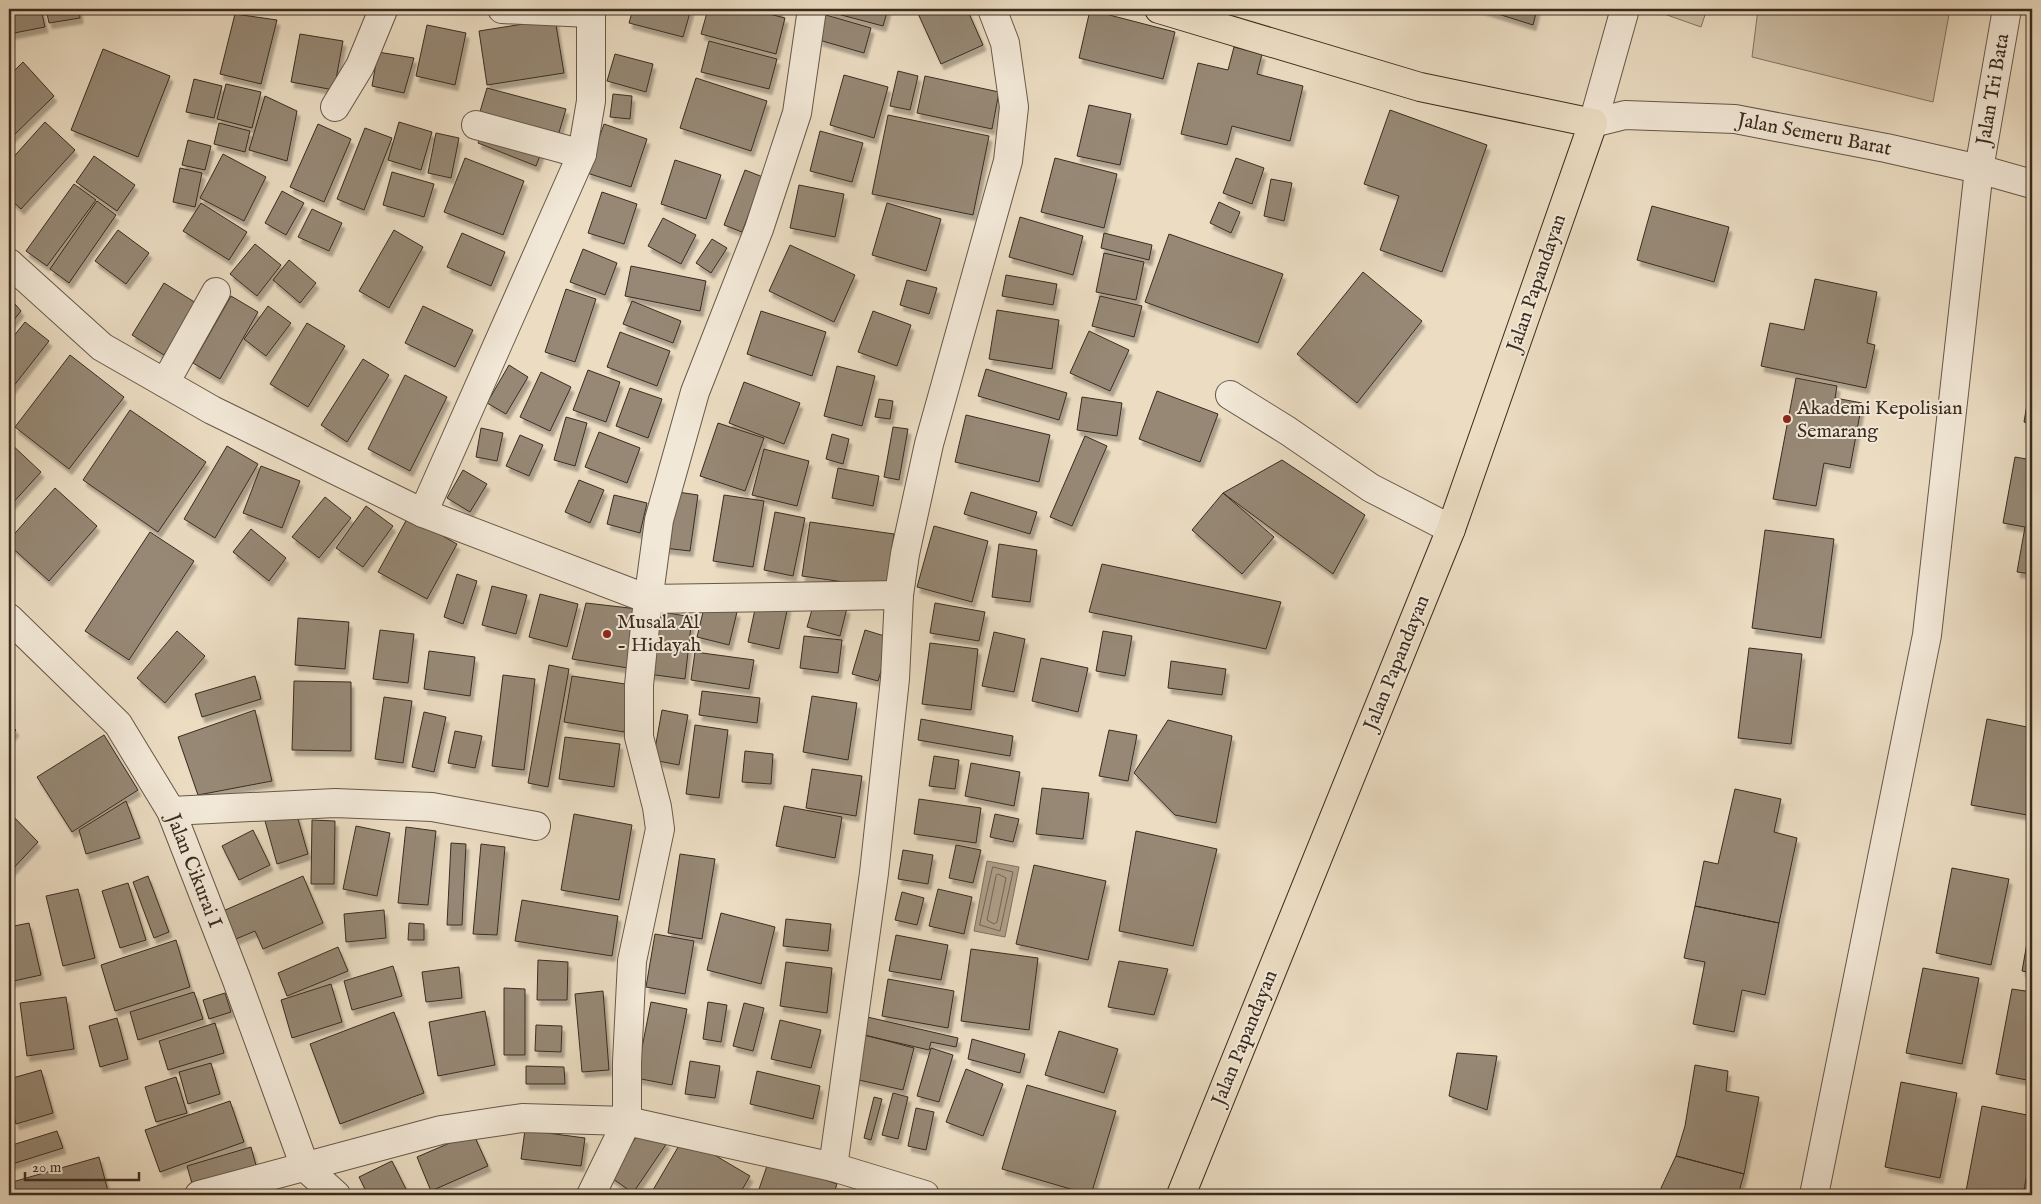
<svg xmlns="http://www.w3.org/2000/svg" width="2041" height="1204" font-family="'IM FELL English',serif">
  <defs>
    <filter id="shadow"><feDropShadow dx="3" dy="5.5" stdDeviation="1" flood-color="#0004"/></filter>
  </defs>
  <rect width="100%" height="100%" fill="#ebdcc2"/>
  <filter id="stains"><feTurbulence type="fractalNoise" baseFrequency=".004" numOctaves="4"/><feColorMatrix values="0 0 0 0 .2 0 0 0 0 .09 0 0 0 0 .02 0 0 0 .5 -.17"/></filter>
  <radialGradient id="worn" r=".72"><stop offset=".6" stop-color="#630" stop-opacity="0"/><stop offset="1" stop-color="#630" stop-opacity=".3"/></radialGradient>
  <path fill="#cdbea6" stroke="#847563" d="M1650 9H1707L1701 27Z
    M1758 9H1950L1933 102 1752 57Z"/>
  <path fill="#afa08b" stroke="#807260" d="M987 861 1019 867 1005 937 974 931Z"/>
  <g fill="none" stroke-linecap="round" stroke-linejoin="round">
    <path stroke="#746656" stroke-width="1" d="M993 867 1013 872 1000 931 980 925Z
      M998 874 1006 878 997 922 994 924 987 920 996 876Z"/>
  </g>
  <path fill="#968874" stroke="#3a2c20" filter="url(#shadow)" d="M9 9H41L45 27 9 34Z
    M46 9H79L80 18 49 23Z
    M633 9H691L683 37 629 23Z
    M708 9H750L785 18 776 54 701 34Z
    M758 9H780L779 14Z
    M831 9H888L883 26 830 12Z
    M916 9H967L983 45 941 64Z
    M1482 9H1537L1533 25Z
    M1090 10 1175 32 1163 79 1079 58Z
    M235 14 277 20 261 84 220 74Z
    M826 15 871 28 864 53 819 40Z
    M555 19 564 73 487 85 479 31Z
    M427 25 466 33 455 85 416 76Z
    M300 34 343 41 334 90 291 82Z
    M709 41 777 59 769 89 701 72Z
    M1234 47 1262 54 1257 74 1303 86 1290 141 1232 126 1227 145 1181 134 1198 63 1228 70Z
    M103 49 170 76 138 157 71 130Z
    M378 52 414 58 404 93 372 86Z
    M615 54 653 64 646 92 607 81Z
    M23 62 54 96 9 140V76Z
    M898 71 918 76 910 110 890 106Z
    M844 75 888 87 874 138 830 125Z
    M925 76 999 92 992 129 917 113Z
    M696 78 767 101 751 151 680 128Z
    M194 79 222 86 214 118 186 112Z
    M226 84 261 92 252 128 217 119Z
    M487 88 566 109 558 136 479 115Z
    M613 94 632 96 630 119 610 117Z
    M265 96 297 111 287 161 249 150Z
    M1089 105 1131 114 1120 165 1077 156Z
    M1390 110 1487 145 1442 272 1380 250 1399 196 1364 184Z
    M888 115 989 136 973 215 872 194Z
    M45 122 75 150 21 209 9 198V162Z
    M399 122 432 132 421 170 388 160Z
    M219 123 250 131 245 152 214 144Z
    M318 124 351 139 324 202 290 187Z
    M604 124 647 139 631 187 587 173Z
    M365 128 392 138 364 210 337 199Z
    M484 129 542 151 536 166 478 143Z
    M820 131 863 143 852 182 810 171Z
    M436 133 459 138 451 178 428 173Z
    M188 140 211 146 205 170 182 165Z
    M223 154 266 177 244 221 200 198Z
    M94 156 135 185 117 211 76 182Z
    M465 158 524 181 503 235 444 212Z
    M1055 158 1117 174 1104 228 1041 212Z
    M1236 158 1264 168 1252 204 1223 193Z
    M675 160 721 175 706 219 661 204Z
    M180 168 202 173 195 207 173 202Z
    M745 170 763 177 742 232 724 225Z
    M392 172 434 184 424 217 383 205Z
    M1271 179 1292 183 1284 221 1264 216Z
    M74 184 96 200 47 266 26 251Z
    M799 185 844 194 835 237 790 228Z
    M282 191 304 203 286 235 265 223Z
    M602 192 637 204 624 244 588 233Z
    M97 201 116 215 69 283 50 269Z
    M1219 202 1240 212 1231 233 1210 223Z
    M201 203 247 232 229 260 183 231Z
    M887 203 941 219 926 271 872 255Z
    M1652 206 1729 227 1714 282 1637 260Z
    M312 209 342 223 329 251 298 237Z
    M1020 217 1083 236 1073 275 1009 257Z
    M663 218 696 235 681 264 648 246Z
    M118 230 149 253 126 284 95 261Z
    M394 230 423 247 389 308 359 291Z
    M462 233 505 252 491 286 447 267Z
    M1104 233 1152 245 1149 260 1101 248Z
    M1169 234 1283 274 1258 343 1145 302Z
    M712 239 727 248 711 273 696 263Z
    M255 244 281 265 257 296 230 274Z
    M790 245 855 275 834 322 769 291Z
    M583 249 617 263 605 295 570 282Z
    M1104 253 1144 262 1136 300 1096 292Z
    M289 260 316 283 300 303 273 280Z
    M631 266 706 281 700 311 625 296Z
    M1363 272 1422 321 1357 403 1297 354Z
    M1006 275 1057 284 1053 305 1002 296Z
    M1815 279 1877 292 1867 343 1875 345 1866 388 1761 366 1770 323 1804 330Z
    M907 280 937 288 929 314 900 305Z
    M164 283 196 303 164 355 132 335Z
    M566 289 596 299 575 362 545 352Z
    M231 296 258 312 220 379 193 363Z
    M1100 296 1142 306 1134 337 1092 326Z
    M9 297 21 311 9 326Z
    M632 301 681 321 673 343 623 324Z
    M268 306 291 323 266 356 244 339Z
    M423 306 473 330 455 367 405 343Z
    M997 310 1059 320 1052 369 989 359Z
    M761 311 826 332 812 376 747 354Z
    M873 311 911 325 897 366 858 352Z
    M25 322 49 341 9 392V342Z
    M307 323 345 346 308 407 270 384Z
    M1089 331 1129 350 1110 391 1070 373Z
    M620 332 670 351 657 386 607 367Z
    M70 355 124 397 69 469 15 427Z
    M363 359 389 375 347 442 321 425Z
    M509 365 528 377 506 414 487 403Z
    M837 366 875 376 862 426 824 416Z
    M986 369 1067 393 1059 420 978 396Z
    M588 370 620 382 606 422 573 410Z
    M541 372 571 387 550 431 520 417Z
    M405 375 447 397 410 471 368 449Z
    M2032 375V424L2024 422Z
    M1796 378 1837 386 1835 398 1862 403 1850 468 1824 463 1816 506 1773 499Z
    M744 382 800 403 784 444 729 423Z
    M630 388 662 399 648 438 616 426Z
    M1157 391 1218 414 1200 462 1139 439Z
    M1082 397 1122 403 1117 436 1077 430Z
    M879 399 893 401 890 419 875 417Z
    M130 410 206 462 158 532 83 480Z
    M966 415 1050 435 1039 482 955 462Z
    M566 417 587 423 575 466 554 460Z
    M718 423 764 438 745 491 700 476Z
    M893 427 908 429 899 480 884 477Z
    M481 428 503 433 497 461 476 457Z
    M599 432 640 448 627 483 585 467Z
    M832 434 849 439 843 464 826 459Z
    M520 435 543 445 529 476 506 466Z
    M1085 436 1107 446 1072 526 1050 517Z
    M9 442 41 472 9 507Z
    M227 446 258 464 215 538 184 519Z
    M764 449 809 461 797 506 752 495Z
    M2015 457 2032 460V574L2017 572 2025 527 2003 523Z
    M1282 460 1365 515 1333 574 1223 493Z
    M261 466 300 481 282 528 243 513Z
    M838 468 879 476 873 506 832 498Z
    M463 470 487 484 470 512 447 498Z
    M579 480 604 490 590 523 565 512Z
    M55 488 97 526 49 581 9 545V540Z
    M671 491 698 495 690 551 664 548Z
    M971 492 1037 512 1030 534 964 514Z
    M1223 493 1274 537 1242 574 1192 530Z
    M614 495 647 503 640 533 607 524Z
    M724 495 764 501 753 567 713 561Z
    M325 497 351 518 319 558 292 537Z
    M366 506 393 526 363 567 336 548Z
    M775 512 805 518 793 576 764 570Z
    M408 517 457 544 427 599 378 572Z
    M810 522 894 534 886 588 802 576Z
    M934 526 988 541 972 602 917 587Z
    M251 529 286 558 269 581 233 552Z
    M1765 530 1834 539 1821 638 1752 628Z
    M150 532 194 561 129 660 85 631Z
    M999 544 1037 550 1030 602 992 597Z
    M1102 564 1281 602 1266 649 1089 612Z
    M457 574 477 581 463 624 444 617Z
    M492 586 527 595 516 634 482 625Z
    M540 594 578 604 567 647 529 637Z
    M815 599 847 608 840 636 807 627Z
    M757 600 788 606 779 649 748 642Z
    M586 603 638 609 634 669 572 659Z
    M935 603 985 612 979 641 930 633Z
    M705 604 737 612 729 645 697 637Z
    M662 612 692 617 685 679 648 674Z
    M298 618 349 622 345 669 295 665Z
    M380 630 414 634 408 683 373 679Z
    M865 630 891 638 878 681 852 674Z
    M177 631 205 656 165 703 137 678Z
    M1103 631 1132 636 1125 676 1096 671Z
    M994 632 1025 639 1014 692 982 686Z
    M804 636 842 640 838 673 800 668Z
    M930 643 978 649 971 710 922 704Z
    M1749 648 1802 654 1791 744 1738 738Z
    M429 651 475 657 470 696 424 689Z
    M695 652 754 660 749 689 691 680Z
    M1041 658 1088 668 1078 712 1032 701Z
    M1171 661 1226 669 1222 695 1168 688Z
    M549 665 569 669 548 787 528 783Z
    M503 675 535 679 524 770 492 766Z
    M255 676 261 699 202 717 195 694Z
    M572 676 632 685 624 732 564 722Z
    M294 681 351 682V751L292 750Z
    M702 691 760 698 757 723 699 715Z
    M812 696 857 703 848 760 803 752Z
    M384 697 412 701 403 763 375 759Z
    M255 710 272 781 198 795 178 737Z
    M662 710 688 715 679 765 653 760Z
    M424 712 446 717 434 772 412 767Z
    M921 719 1013 736 1010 756 918 740Z
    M1987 719 2032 728V787L2027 815 1971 805Z
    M1168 720 1232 736 1216 823 1175 815 1134 773Z
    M9 724 16 730 9 739Z
    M695 725 728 730 719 798 686 794Z
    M1109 730 1137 735 1128 781 1099 776Z
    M455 731 482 736 475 768 448 763Z
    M104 735 138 790 72 832 37 777Z
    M565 737 620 744 614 787 559 779Z
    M745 751 773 754 771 784 742 782Z
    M934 756 959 760 955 789 929 786Z
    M971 763 1020 772 1014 806 965 796Z
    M812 769 862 776 856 816 806 808Z
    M1042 788 1089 793 1083 839 1036 834Z
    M1735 789 1781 799 1774 832 1797 838 1779 923 1695 906 1704 861 1718 864Z
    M919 799 981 808 976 843 914 834Z
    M126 801 140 838 86 854 79 830Z
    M784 806 842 817 835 858 776 846Z
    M9 812 38 842 9 873Z
    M296 812 308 854 277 864 265 821Z
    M574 814 632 825 619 900 561 890Z
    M995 814 1019 819 1013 842 990 837Z
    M312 820 335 821 334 884H311Z
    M356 826 390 833 377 896 343 889Z
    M406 827 436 831 428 905 398 903Z
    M253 830 270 865 239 880 222 846Z
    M1136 831 1217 849 1193 946 1119 931Z
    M451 843 466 844 462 925H447Z
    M481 844 505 847 497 935 473 934Z
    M956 845 981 850 973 883 949 878Z
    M903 850 933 855 928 884 898 879Z
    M680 854 715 859 702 939 668 933Z
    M1034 865 1106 881 1088 960 1016 944Z
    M1952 868 2009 879 1991 965 1936 953Z
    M148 876 169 932 154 938 133 882Z
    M303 876 323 923 263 949 255 931 236 939 223 911Z
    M128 883 146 940 120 948 102 891Z
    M78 889 95 958 63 966 46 896Z
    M938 889 972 897 964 934 929 926Z
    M902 892 924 898 917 925 895 920Z
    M522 900 618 916 612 956 515 941Z
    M1695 906 1779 923 1765 995 1742 990 1734 1032 1693 1024 1705 962 1684 958Z
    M384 910 386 938 346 942 344 914Z
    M721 913 775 927 761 984 707 970Z
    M2032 915V973L2022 971Z
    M786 919 831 924 828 951 783 946Z
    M29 923 41 975 9 982V927Z
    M409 923 424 924V940H408Z
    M655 934 694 941 685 994 646 987Z
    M896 935 948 945 941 980 889 971Z
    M176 940 190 987 115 1011 101 965Z
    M338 947 348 971 287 996 278 973Z
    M971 949 1038 958 1029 1030 961 1021Z
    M538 960 568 962 567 1000H537Z
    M1119 961 1168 969 1154 1015 1108 1007Z
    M786 962 832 968 827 1013 780 1006Z
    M393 966 402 996 352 1010 344 981Z
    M459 967 462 998 426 1002 422 972Z
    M1923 968 1979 978 1962 1064 1906 1053Z
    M888 979 954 991 948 1028 882 1016Z
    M331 984 342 1022 292 1038 281 1000Z
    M504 988 525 989V1055H504Z
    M2012 989 2032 992V1081L1996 1074Z
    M603 991 609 1070 582 1072 575 994Z
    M194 992 203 1019 138 1040 130 1012Z
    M225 993 231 1012 209 1019 203 1000Z
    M66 997 74 1049 27 1056 20 1003Z
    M651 1002 687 1009 672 1085 636 1078Z
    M708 1002 727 1005 721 1042 703 1039Z
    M744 1003 764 1008 753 1051 733 1046Z
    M485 1011 495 1065 438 1076 429 1022Z
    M394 1012 424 1093 340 1124 310 1044Z
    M863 1016 958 1038 956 1047 931 1042 929 1050 859 1034Z
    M117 1018 128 1059 100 1067 89 1026Z
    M780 1020 821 1030 811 1068 771 1059Z
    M215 1023 224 1053 168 1070 159 1041Z
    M536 1025 562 1026 561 1052 535 1051Z
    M1059 1031 1118 1049 1104 1093 1045 1075Z
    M861 1034 914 1048 903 1090 850 1078Z
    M972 1039 1025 1054 1020 1073 968 1059Z
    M931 1048 953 1055 939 1102 917 1096Z
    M1457 1053 1497 1056 1487 1110 1449 1096Z
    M690 1061 720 1066 715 1098 685 1094Z
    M211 1063 220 1094 188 1104 179 1072Z
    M1695 1065 1728 1071 1726 1091 1759 1097 1744 1174 1676 1156 1685 1126Z
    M526 1066 564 1067 565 1084H526Z
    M966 1069 1003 1084 983 1136 946 1122Z
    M41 1070 53 1113 16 1124 9 1097V1079Z
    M757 1071 820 1086 813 1119 750 1104Z
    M176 1077 187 1113 156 1122 145 1087Z
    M1901 1082 1957 1093 1940 1178 1885 1167Z
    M1027 1085 1116 1111 1091 1195 1002 1169Z
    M893 1093 908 1097 898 1139 882 1135Z
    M874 1097 882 1099 871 1140 864 1138Z
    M230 1101 244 1142 160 1172 145 1130Z
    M1982 1106 2032 1116V1148L2023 1195H1986L1966 1191Z
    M916 1108 934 1112 926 1150 908 1146Z
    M644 1126 667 1143 633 1193 609 1176Z
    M525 1130 585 1138 581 1166 521 1159Z
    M57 1131 63 1148 9 1165V1146Z
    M473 1133 488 1166 431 1191 417 1157Z
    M684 1137 750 1176 739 1195H650Z
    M251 1147 257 1169 193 1187 187 1166Z
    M1676 1156 1744 1174 1738 1195H1661V1188Z
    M99 1157 108 1191 92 1195H11L9 1183Z
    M769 1160 837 1184 833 1195H757Z
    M392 1161 408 1193 368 1195 359 1177Z"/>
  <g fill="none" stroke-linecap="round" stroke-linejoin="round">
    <defs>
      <g id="minor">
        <path d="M502 9 590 13"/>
        <path d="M335 107 360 66 383 10"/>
        <path id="s1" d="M1593 123 1625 115 1735 119 1886 148 1979 169 2032 184"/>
        <path d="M1593 123 1625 9"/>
        <path d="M476 125 582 154"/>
        <path d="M9 263 102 347 212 410 423 513 648 599 899 595"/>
        <path d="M165 383 216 292"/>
        <path d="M1230 395 1288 431 1371 488 1451 529"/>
        <path d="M423 513 582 154 591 101V9"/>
        <path id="s2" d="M9 618 118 724 171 811 236 978 305 1167 336 1195"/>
        <path d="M171 811 335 803 432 807 536 826"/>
        <path d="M833 1167 874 873 895 679 899 595 905 554 929 444 1008 161 1014 107 1005 43 992 9"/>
        <path d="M199 1195 441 1130 522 1118 627 1121 833 1167 925 1195"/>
        <path d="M591 1195 627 1121V1062L632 961 660 829 657 807 639 737V685L646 617 659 520 695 392 759 229 797 113 812 9"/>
        <path id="s3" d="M1814 1195 1927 635 1979 169 2007 9"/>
      </g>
      <path id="major" d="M1159 9 1420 87 1593 123 1451 529 1181 1195"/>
    </defs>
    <use href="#minor" stroke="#665848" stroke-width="30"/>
    <use href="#major" stroke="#3a2c20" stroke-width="30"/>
    <use href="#minor" stroke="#f2e8d7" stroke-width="28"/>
    <use href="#major" stroke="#ebdcc2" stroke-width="28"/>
  </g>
  <g fill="#8f2418" stroke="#f2e8d7" stroke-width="2">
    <circle cx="1787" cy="419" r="5"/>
    <circle cx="607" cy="634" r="5"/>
  </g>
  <g text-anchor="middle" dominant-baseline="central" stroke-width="4" stroke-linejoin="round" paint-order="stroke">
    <g font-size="20" fill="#3a2c20" stroke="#f2e8d7">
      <text stroke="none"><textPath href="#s3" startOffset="1121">Jalan Tri Bata</textPath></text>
      <text stroke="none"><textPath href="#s1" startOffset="224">Jalan Semeru Barat</textPath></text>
      <text transform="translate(1537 283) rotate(-71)">Jalan Papandayan</text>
      <text transform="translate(1397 663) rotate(-68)">Jalan Papandayan</text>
      <text stroke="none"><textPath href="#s2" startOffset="318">Jalan Cikurai I</textPath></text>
      <text transform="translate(1245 1038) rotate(-68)">Jalan Papandayan</text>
    </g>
    <g font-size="20" fill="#3a2c20" stroke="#f2e8d7" text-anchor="start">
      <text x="1797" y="408">Akademi Kepolisian<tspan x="1797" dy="23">Semarang</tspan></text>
      <text x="617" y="622">Musala Al<tspan x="617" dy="23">- Hidayah</tspan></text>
    </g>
  </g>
  <rect width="2041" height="1204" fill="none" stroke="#ebdcc2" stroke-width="30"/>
  <rect x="10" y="10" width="2021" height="1184" fill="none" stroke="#3a2c20" stroke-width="2.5"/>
  <rect x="15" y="15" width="2011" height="1174" fill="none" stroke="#3a2c20"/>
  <path d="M25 1172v8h114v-8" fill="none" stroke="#3a2c20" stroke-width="2.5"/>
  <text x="32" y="1172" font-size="15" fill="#3a2c20" stroke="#f2e8d7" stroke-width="4" paint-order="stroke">20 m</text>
  <rect width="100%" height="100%" filter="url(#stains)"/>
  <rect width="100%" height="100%" fill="url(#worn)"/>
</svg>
